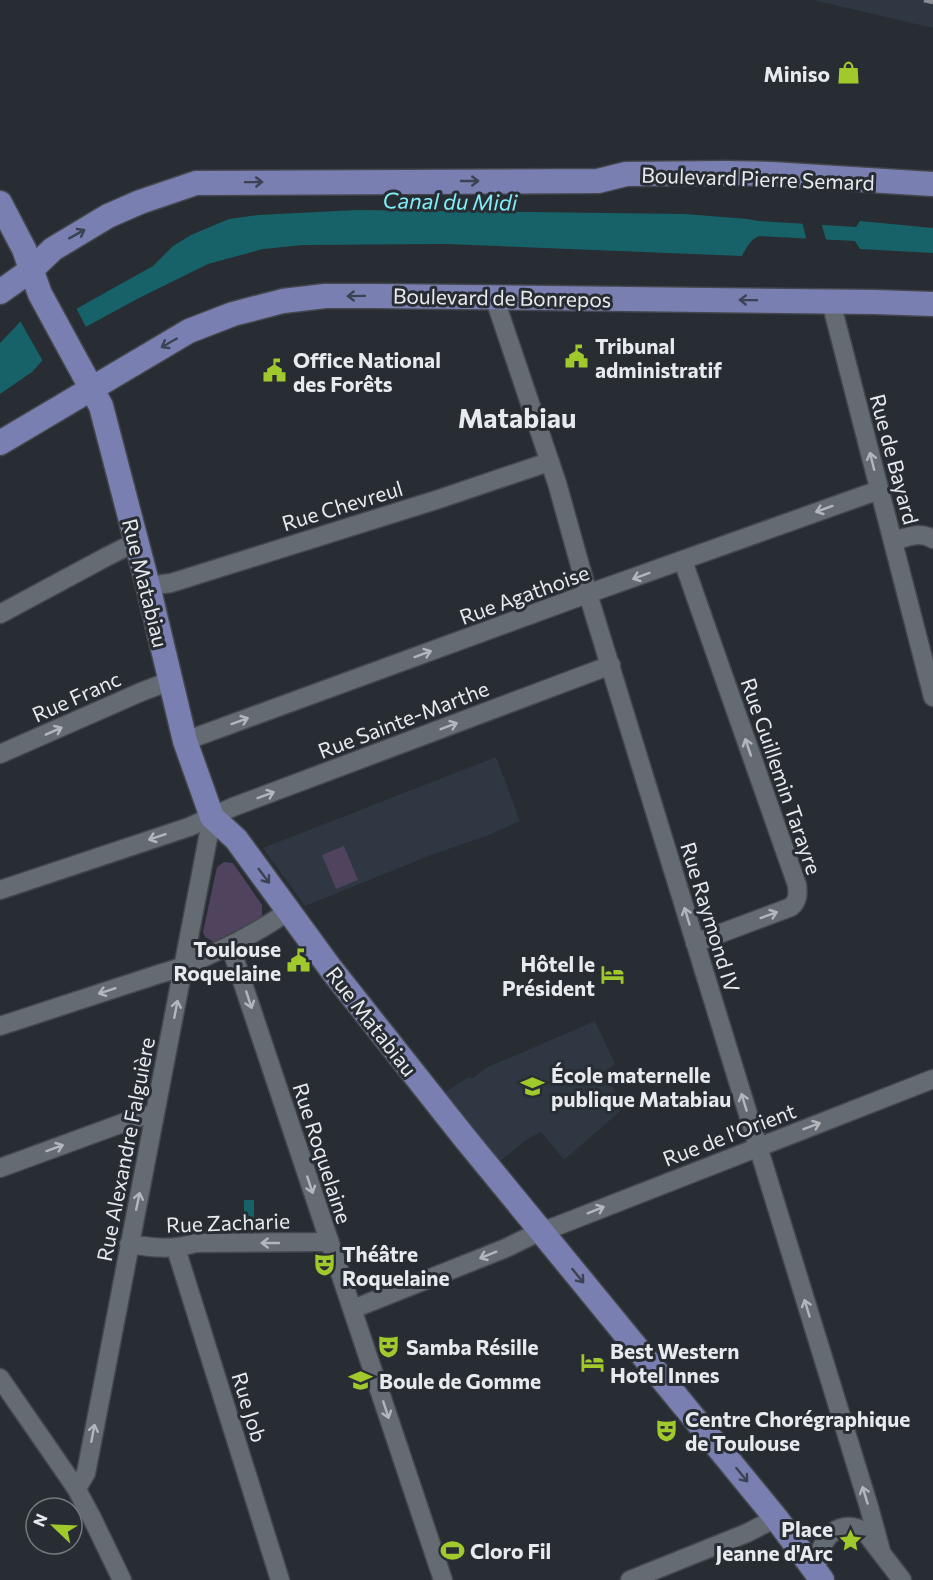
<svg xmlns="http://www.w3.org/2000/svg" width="933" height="1580" font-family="Commissioner,sans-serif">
  <rect width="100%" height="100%" fill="#282d33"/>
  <path fill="#2e3742" d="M813 0H933V28Z
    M496 757 520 821 486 836 431 855 305 906 263 848Z
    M595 1021 615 1064 603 1073 625 1107 564 1160 541 1132 529 1138 500 1161 445 1092 469 1077 471 1079 488 1067Z"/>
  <path fill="#50435e" d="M344 846 358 880 336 889 322 855Z
    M224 862 233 863 262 905V915L259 919 214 942 205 937 203 932 217 867Z"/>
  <path fill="#166268" d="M357 210 685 214 748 219 758 221 856 227 860 221 933 228V253L860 249 855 241 759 236C751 239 746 248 742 256L447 244 303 245 263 249 208 264 137 299 49 347 41 362 32 372 0 394V343L20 322 76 309 153 266 173 246 191 235 229 219 258 215Z
    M244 1200H254V1219H244Z"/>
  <path fill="#282d33" d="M802 221 821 222 827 243 807 242Z
    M75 306 87 329 51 349 44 363 19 319Z"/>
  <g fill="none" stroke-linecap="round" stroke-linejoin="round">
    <defs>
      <path id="minor" d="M494 297 557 483 588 594 869 1507 881 1551
        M831 302 933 697
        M893 541C907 537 920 531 933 539
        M683 561 797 885C798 894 798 901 791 907L695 943
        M148 586 171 583 439 499 549 462
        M0 614 106 557 136 542
        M185 741 576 598 879 490
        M0 754 141 692 170 681
        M0 890 189 827 233 807 611 665
        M230 945 443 1580
        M0 1026 159 974C186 967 211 954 237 942 255 932 273 923 289 910
        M0 1168 142 1116 155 1115
        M129 1244C153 1248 173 1250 196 1243L321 1242 328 1241
        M179 1248 178 1255 280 1580
        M353 1309 506 1248 541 1231 557 1226 933 1079
        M0 1378 76 1488 92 1518 122 1580
        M76 1488 79 1485 86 1473 212 817
        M816 1571C818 1563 818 1554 822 1547 830 1528 848 1521 865 1532L902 1580
        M630 1580 747 1533 776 1518"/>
      <path id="major" d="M0 203 24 249 40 294 101 406 148 586 185 741 212 817 236 839 331 969 464 1137 776 1518 822 1580
        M0 292 31 270 53 249 108 216 140 202 196 183 598 181 626 174 725 173 771 174 933 184
        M0 443 189 331 233 314 283 301 325 296H376L875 302 933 304"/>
    </defs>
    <use href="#minor" stroke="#44484e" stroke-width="21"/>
    <use href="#major" stroke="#44484e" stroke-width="27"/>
    <use href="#minor" stroke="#656b72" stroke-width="18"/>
    <use href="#major" stroke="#7a7fb2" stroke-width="24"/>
    <path stroke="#898d92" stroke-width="4.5" stroke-dasharray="10 10" stroke-linecap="butt" d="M924 0 933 2"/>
  </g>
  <defs><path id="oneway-shaft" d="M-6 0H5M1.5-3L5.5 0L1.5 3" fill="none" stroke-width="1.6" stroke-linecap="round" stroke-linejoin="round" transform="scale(1.5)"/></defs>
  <g stroke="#3c4253">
    <use href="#oneway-shaft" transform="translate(470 181)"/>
    <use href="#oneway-shaft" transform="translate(254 182) rotate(-1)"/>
    <use href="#oneway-shaft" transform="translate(77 234) rotate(-29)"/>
    <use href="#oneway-shaft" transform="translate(356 296) rotate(179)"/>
    <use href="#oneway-shaft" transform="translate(748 300) rotate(-179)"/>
    <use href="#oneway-shaft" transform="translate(169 343) rotate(150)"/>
    <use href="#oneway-shaft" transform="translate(264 876) rotate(53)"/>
    <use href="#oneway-shaft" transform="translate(578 1276) rotate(51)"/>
    <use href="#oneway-shaft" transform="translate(742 1475) rotate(51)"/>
  </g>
  <g stroke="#b3b7bc">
    <use href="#oneway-shaft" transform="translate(872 461) rotate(-104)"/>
    <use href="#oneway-shaft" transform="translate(824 509) rotate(160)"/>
    <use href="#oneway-shaft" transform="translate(641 576) rotate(160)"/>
    <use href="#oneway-shaft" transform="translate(423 654) rotate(-20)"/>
    <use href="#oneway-shaft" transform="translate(240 721) rotate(-20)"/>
    <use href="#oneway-shaft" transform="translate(449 726) rotate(-21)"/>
    <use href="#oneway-shaft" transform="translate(54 731) rotate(-24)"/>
    <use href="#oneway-shaft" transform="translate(748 747) rotate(-109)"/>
    <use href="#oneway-shaft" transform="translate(266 795) rotate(-21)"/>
    <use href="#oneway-shaft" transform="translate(157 837) rotate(161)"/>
    <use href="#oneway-shaft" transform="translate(769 915) rotate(-20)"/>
    <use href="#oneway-shaft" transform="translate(687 916) rotate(-107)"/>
    <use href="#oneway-shaft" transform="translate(107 991) rotate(162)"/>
    <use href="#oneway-shaft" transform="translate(249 1000) rotate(72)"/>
    <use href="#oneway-shaft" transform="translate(176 1009) rotate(-79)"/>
    <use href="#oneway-shaft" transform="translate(744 1102) rotate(-107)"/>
    <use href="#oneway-shaft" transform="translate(812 1126) rotate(-21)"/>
    <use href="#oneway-shaft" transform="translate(55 1148) rotate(-20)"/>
    <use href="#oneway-shaft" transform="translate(310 1185) rotate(72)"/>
    <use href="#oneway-shaft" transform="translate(138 1201) rotate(-78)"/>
    <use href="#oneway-shaft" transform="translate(596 1210) rotate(-22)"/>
    <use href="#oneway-shaft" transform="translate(270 1243) rotate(180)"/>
    <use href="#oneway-shaft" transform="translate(488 1255) rotate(158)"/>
    <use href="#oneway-shaft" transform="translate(807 1308) rotate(-107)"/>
    <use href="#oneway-shaft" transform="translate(386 1410) rotate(72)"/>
    <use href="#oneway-shaft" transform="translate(93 1433) rotate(-79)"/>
    <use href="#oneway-shaft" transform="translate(865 1495) rotate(-107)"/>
  </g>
  <defs>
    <symbol id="shop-bare" viewBox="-9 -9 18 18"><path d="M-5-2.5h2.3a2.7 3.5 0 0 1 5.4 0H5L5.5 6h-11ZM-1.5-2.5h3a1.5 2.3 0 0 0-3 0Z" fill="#a0c92b" stroke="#282d33" stroke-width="2.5" paint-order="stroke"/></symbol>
    <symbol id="civic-bare" viewBox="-9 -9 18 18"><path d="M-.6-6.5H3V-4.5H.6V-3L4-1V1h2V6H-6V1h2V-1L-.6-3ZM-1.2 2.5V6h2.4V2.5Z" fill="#a0c92b" stroke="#282d33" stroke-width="2.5" paint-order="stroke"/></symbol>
    <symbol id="hotel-bare" viewBox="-9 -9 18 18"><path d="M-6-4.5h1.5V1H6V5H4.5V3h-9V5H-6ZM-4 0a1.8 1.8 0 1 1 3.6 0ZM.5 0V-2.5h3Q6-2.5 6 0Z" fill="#a0c92b" stroke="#282d33" stroke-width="2.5" paint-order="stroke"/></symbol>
    <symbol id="school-bare" viewBox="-9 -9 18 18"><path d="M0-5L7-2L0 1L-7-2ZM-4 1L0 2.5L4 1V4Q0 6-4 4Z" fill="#a0c92b" stroke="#282d33" stroke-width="2.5" paint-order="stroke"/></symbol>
    <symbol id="theatre-bare" viewBox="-9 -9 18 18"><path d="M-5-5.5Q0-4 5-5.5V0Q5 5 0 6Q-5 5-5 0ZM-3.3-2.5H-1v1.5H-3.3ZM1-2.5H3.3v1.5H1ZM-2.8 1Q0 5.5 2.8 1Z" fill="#a0c92b" stroke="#282d33" stroke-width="2.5" paint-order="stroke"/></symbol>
    <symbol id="sight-bare" viewBox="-9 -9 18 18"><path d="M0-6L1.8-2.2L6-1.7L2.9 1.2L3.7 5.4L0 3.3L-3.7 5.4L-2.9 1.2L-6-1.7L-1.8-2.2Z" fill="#a0c92b" stroke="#282d33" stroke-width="2.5" paint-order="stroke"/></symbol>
    <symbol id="stadium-bare" viewBox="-9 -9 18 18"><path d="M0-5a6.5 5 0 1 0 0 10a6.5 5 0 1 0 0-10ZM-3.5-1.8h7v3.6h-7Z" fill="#a0c92b" stroke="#282d33" stroke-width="2.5" paint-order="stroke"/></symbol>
  </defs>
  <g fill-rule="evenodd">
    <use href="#shop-bare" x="832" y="56" width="33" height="33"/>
    <use href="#civic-bare" x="560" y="340" width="33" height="33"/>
    <use href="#civic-bare" x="258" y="354" width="33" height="33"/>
    <use href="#civic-bare" x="282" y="944" width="33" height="33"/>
    <use href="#hotel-bare" x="596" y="958" width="33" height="33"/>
    <use href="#school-bare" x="516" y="1070" width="33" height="33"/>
    <use href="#theatre-bare" x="308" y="1248" width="33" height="33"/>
    <use href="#theatre-bare" x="372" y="1330" width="33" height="33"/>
    <use href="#hotel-bare" x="576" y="1346" width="33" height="33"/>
    <use href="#school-bare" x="344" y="1364" width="33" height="33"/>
    <use href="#theatre-bare" x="650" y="1414" width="33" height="33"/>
    <use href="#sight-bare" x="834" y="1524" width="33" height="33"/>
    <use href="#stadium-bare" x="436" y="1534" width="33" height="33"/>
  </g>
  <g text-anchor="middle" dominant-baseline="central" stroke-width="6" stroke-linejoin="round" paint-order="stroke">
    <g font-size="21" font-weight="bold" fill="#e7eaee" stroke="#282d33" text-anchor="start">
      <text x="830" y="73" text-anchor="end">Miniso</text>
      <text x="595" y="345">Tribunal<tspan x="595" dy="24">administratif</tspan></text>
      <text x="293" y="359">Office National<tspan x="293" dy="24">des Forêts</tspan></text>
      <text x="281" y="948" text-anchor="end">Toulouse<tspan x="281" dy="24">Roquelaine</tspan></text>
      <text x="595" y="963" text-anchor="end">Hôtel le<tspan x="595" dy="24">Président</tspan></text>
      <text x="551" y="1074">École maternelle<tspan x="551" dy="24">publique Matabiau</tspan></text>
      <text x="342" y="1253">Théâtre<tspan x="342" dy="24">Roquelaine</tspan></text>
      <text x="406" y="1346">Samba Résille</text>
      <text x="610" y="1350">Best Western<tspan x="610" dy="24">Hotel Innes</tspan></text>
      <text x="379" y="1380">Boule de Gomme</text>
      <text x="685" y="1418">Centre Chorégraphique<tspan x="685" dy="24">de Toulouse</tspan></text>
      <text x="833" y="1528" text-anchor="end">Place<tspan x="833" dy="24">Jeanne d'Arc</tspan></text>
      <text x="470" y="1550">Cloro Fil</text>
    </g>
    <g font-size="21" fill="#e7eaee" stroke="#282d33">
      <text transform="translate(758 178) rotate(2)">Boulevard Pierre Semard</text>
      <text transform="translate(502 297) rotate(1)">Boulevard de Bonrepos</text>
      <text transform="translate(895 459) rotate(75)">Rue de Bayard</text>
      <text transform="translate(342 505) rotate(-17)">Rue Chevreul</text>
      <text transform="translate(146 583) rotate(76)">Rue Matabiau</text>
      <text transform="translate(524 594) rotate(-20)">Rue Agathoise</text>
      <text transform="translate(76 696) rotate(-24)">Rue Franc</text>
      <text transform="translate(403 719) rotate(-21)">Rue Sainte-Marthe</text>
      <text transform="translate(782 776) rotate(71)">Rue Guillemin Tarayre</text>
      <text transform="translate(711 917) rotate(73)">Rue Raymond IV</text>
      <text transform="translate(372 1021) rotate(52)">Rue Matabiau</text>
      <text transform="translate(729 1134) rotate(-21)">Rue de l'Orient</text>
      <text transform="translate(125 1149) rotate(-79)">Rue Alexandre Falguière</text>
      <text transform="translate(323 1153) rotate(72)">Rue Roquelaine</text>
      <text transform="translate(228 1222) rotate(-2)">Rue Zacharie</text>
      <text transform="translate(250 1407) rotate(73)">Rue Job</text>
    </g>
    <g font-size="22" font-style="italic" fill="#82eef7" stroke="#282d33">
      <text transform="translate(450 201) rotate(1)">Canal du Midi</text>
    </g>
    <g font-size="27" font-weight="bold" fill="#e7eaee" stroke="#282d33">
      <text x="517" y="417">Matabiau</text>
    </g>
  </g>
  <g transform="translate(54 1526) rotate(293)"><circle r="28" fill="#282d33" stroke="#74797e" stroke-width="1.5"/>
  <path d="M0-4.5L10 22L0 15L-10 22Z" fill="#a0c92b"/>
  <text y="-9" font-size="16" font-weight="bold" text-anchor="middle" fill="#e7eaee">N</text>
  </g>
</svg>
